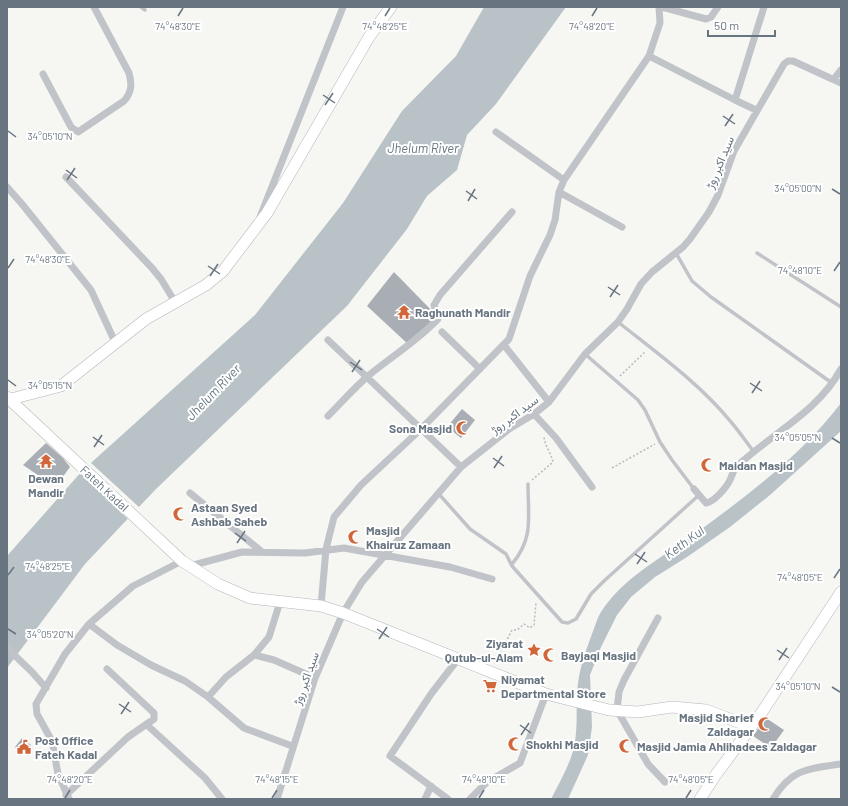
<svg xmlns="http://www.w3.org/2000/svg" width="848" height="806" font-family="Barlow,Vazirmatn,sans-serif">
  <rect width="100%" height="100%" fill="#f6f6f3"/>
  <path fill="#b9c2c7" d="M484 7H566L496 104 467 135 457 170 427 196 407 229 347 306 156 489 85 564 7 668V556L82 471 255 315 343 203 402 111 456 56Z
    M841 403V431L770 495 730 527 687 557 655 577 631 597 617 615 601 647 590 675 592 727 588 755 568 799H551C559 783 570 765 574 747 578 728 576 711 577 692 579 669 584 656 592 634 595 627 597 618 601 612 622 579 659 559 691 537 745 497 800 457 841 403Z"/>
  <path fill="#f6f6f3" d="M90 462 140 508 129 520 79 472Z"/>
  <path fill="#a8aeb3" d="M394 272 438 317 409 345 367 306Z
    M462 409 475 420 461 438 447 427Z
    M46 443 63 458 70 467 59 482H48L23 465Z
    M766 718 784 730 771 748 753 736Z
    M22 738 31 745 23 754 15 747Z"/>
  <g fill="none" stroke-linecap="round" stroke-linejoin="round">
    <defs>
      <path id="secondary" d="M7 397 182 561 190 566 218 584 250 598 321 606 343 613 546 694 609 710 638 712 672 707 706 710 751 727
        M7 400 61 386 146 319 206 285 223 271 267 213 369 37 391 7
        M700 799 715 776 762 712 841 592"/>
    </defs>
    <use href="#secondary" stroke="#b3b7bb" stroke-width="12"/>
    <path stroke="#b8bbbd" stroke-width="1.5" stroke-dasharray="2 2" stroke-linecap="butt" d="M620 376 646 351
      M612 468 655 444
      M532 480 553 462C551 452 544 445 544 436
      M495 664 512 630H517L524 624 530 628 534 625 536 602"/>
    <path stroke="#c0c3c7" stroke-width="3.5" d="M141 7 145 10
      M676 253 692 281 711 297 832 383
      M757 253 841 307
      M618 322C657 353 699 383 731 422 739 431 746 442 754 452
      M585 354 638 400 645 410 660 442 672 460 694 489
      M438 493 470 529 506 554 512 566 562 622 568 623 576 619 591 594 604 581 699 495
      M512 564C534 538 528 517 528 484"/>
    <path stroke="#c0c3c7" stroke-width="7" d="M662 7 706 19 711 17 718 7
      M649 56 735 100
      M43 74 71 127 78 132 124 101C132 92 132 84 129 73L94 7
      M834 79 841 70
      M756 110 735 100 764 7
      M496 132 564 180
      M66 177 152 268 161 279 175 302
      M7 187 22 204 91 290 115 342
      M559 192 622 227
      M260 217 343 7
      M442 332 480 369
      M328 340 461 467
      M504 345 549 402
      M534 414 556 438 592 487
      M328 416C341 403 354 388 368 376 391 357 417 341 438 319L434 305 440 295 512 212
      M694 489 706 503C714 502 726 488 730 480 732 476 733 471 736 467 771 434 818 412 841 369
      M190 493 261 551
      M190 566 242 552 305 553 344 548 450 567 492 579
      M321 606 326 549 334 517 361 485 421 429 509 339 530 276 550 235 555 220 559 192 564 180 649 56 660 23 659 7
      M658 618 624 680 619 692 617 710 648 764 665 782
      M89 624 117 645 151 665 185 681 208 697 244 728 292 746
      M7 648 32 672 46 688
      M254 655 269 637 280 602
      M208 697 226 677 254 655 274 660 315 678
      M147 725 205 778 222 799
      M66 795 128 737 154 719V713L107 669
      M69 799 58 774 52 741 37 714 36 704 65 654 89 624 133 586 182 561
      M277 799 315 678 343 613 362 582 461 467 509 429 534 414 549 402 585 354 618 322 627 309 641 284 652 272 683 247 690 239 709 212 718 195 734 151 784 64 788 61H793L841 83
      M425 799 431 786
      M448 799 390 756 431 694 458 659
      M470 799 487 782 520 763 546 694
      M773 799C792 768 808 769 841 764"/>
    <use href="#secondary" stroke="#fff" stroke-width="11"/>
  </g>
  <path fill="none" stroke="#687581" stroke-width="1.5" d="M178 16 183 8M385 16 390 8M592 16 597 8M323 95 335 103M325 105 333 93M723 116 735 124M725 126 733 114M8 131 16 137M66 170 77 178M67 180 75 168M832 189 840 194M466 191 477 199M468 201 475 189M208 266 220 274M8 268 14 259M834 271 840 262M210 276 218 264M608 287 620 295M610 297 618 285M350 362 362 370M352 372 360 360M8 380 16 386M750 383 762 391M752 393 760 381M93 437 104 445M832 438 840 443M94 447 102 435M493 458 504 466M494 468 502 456M235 533 246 541M237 543 245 531M635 554 647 562M637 564 645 552M8 575 14 567M834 578 840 569M8 629 16 634M377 629 389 637M379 639 387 627M777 650 789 658M779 660 787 648M832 687 840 692M119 704 131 712M121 714 129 702M520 725 531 733M521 735 529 723M65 798 70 790M272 798 277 790M479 798 484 790M686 798 691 790"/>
  <defs>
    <symbol id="temple-bare" viewBox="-9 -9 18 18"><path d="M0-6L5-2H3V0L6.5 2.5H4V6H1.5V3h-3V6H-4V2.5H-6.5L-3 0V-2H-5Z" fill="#d0663a" stroke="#fff" stroke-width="2.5" paint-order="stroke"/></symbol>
    <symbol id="mosque-bare" viewBox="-9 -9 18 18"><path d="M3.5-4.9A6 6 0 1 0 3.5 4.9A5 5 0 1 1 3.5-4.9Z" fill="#d0663a" stroke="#fff" stroke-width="2.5" paint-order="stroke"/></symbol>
    <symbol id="sight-bare" viewBox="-9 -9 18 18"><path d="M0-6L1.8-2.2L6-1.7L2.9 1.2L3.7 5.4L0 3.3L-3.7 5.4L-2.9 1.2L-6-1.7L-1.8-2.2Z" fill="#d0663a" stroke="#fff" stroke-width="2.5" paint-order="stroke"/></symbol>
    <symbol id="supermarket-bare" viewBox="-9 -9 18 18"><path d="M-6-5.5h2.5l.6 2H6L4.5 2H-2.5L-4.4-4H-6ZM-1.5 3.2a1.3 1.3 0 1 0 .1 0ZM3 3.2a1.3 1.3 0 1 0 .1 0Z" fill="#d0663a" stroke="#fff" stroke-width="2.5" paint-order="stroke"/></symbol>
    <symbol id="civic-bare" viewBox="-9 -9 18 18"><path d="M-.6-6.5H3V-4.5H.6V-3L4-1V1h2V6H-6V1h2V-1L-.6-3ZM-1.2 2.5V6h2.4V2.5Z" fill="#d0663a" stroke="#fff" stroke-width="2.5" paint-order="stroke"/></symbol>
  </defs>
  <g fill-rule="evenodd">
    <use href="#temple-bare" x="394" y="302" width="20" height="20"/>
    <use href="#mosque-bare" x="453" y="418" width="20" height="20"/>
    <use href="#temple-bare" x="36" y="451" width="20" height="20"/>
    <use href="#mosque-bare" x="698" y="455" width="20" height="20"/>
    <use href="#mosque-bare" x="170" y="504" width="20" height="20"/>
    <use href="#mosque-bare" x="345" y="527" width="20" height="20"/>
    <use href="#sight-bare" x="524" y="640" width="20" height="20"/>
    <use href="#mosque-bare" x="540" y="645" width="20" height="20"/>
    <use href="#supermarket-bare" x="480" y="676" width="20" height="20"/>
    <use href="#mosque-bare" x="755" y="714" width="20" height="20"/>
    <use href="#mosque-bare" x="505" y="734" width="20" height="20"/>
    <use href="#mosque-bare" x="616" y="736" width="20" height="20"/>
    <use href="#civic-bare" x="14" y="737" width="20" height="20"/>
  </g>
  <g text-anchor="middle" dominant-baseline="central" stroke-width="4" stroke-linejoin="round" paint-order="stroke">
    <g font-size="12" fill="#687581" stroke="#fff">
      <text transform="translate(719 162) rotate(-67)">سید اکبر روڑ</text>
      <text transform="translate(514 414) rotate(-36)">سید اکبر روڑ</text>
      <text transform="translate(105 488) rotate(43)">Fateh Kadal</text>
      <text transform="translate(305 678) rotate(-70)">سید اکبر روڑ</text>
    </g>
    <g font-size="12" font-weight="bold" fill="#687581" stroke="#fff" text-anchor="start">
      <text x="415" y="312">Raghunath Mandir</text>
      <text x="452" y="428" text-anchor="end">Sona Masjid</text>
      <text x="719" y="465">Maidan Masjid</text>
      <text x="46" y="478" text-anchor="middle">Dewan<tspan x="46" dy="14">Mandir</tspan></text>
      <text x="191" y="507">Astaan Syed<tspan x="191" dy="14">Ashbab Saheb</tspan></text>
      <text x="366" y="530">Masjid<tspan x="366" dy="14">Khairuz Zamaan</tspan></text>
      <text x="523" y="643" text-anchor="end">Ziyarat<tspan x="523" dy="14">Qutub-ul-Alam</tspan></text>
      <text x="561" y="655">Bayjaqi Masjid</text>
      <text x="501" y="679">Niyamat<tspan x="501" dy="14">Departmental Store</tspan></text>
      <text x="754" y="717" text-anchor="end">Masjid Sharief<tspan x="754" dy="14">Zaldagar</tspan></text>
      <text x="35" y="740">Post Office<tspan x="35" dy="14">Fateh Kadal</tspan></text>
      <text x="526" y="744">Shokhi Masjid</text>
      <text x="637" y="746">Masjid Jamia Ahlihadees Zaldagar</text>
    </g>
    <g font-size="13" font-style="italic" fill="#64757e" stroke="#fff">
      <text x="423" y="148">Jhelum River</text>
      <text transform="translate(213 392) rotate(-46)">Jhelum River</text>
      <text transform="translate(684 542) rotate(-36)">Keth Kul</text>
    </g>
  </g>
  <g font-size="10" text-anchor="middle" fill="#687581" stroke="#fff" stroke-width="4" stroke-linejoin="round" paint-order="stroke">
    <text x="178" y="30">74°48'30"E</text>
    <text x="385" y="30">74°48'25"E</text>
    <text x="592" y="30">74°48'20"E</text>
    <text x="50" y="140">34°05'10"N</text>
    <text x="798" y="192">34°05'00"N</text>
    <text x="48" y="263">74°48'30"E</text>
    <text x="800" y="274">74°48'10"E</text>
    <text x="50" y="389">34°05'15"N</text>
    <text x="798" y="441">34°05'05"N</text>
    <text x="48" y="570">74°48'25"E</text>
    <text x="800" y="581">74°48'05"E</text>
    <text x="50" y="638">34°05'20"N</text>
    <text x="798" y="690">34°05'10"N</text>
    <text x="70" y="783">74°48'20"E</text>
    <text x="277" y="783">74°48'15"E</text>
    <text x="484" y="783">74°48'10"E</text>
    <text x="691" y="783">74°48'05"E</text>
  </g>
  <rect width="848" height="806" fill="none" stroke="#687581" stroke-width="16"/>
  <path d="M708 30v6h67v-6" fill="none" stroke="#687581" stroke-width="2"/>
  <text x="714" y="30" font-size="12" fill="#687581" stroke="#ffffff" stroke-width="3" paint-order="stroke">50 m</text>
</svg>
